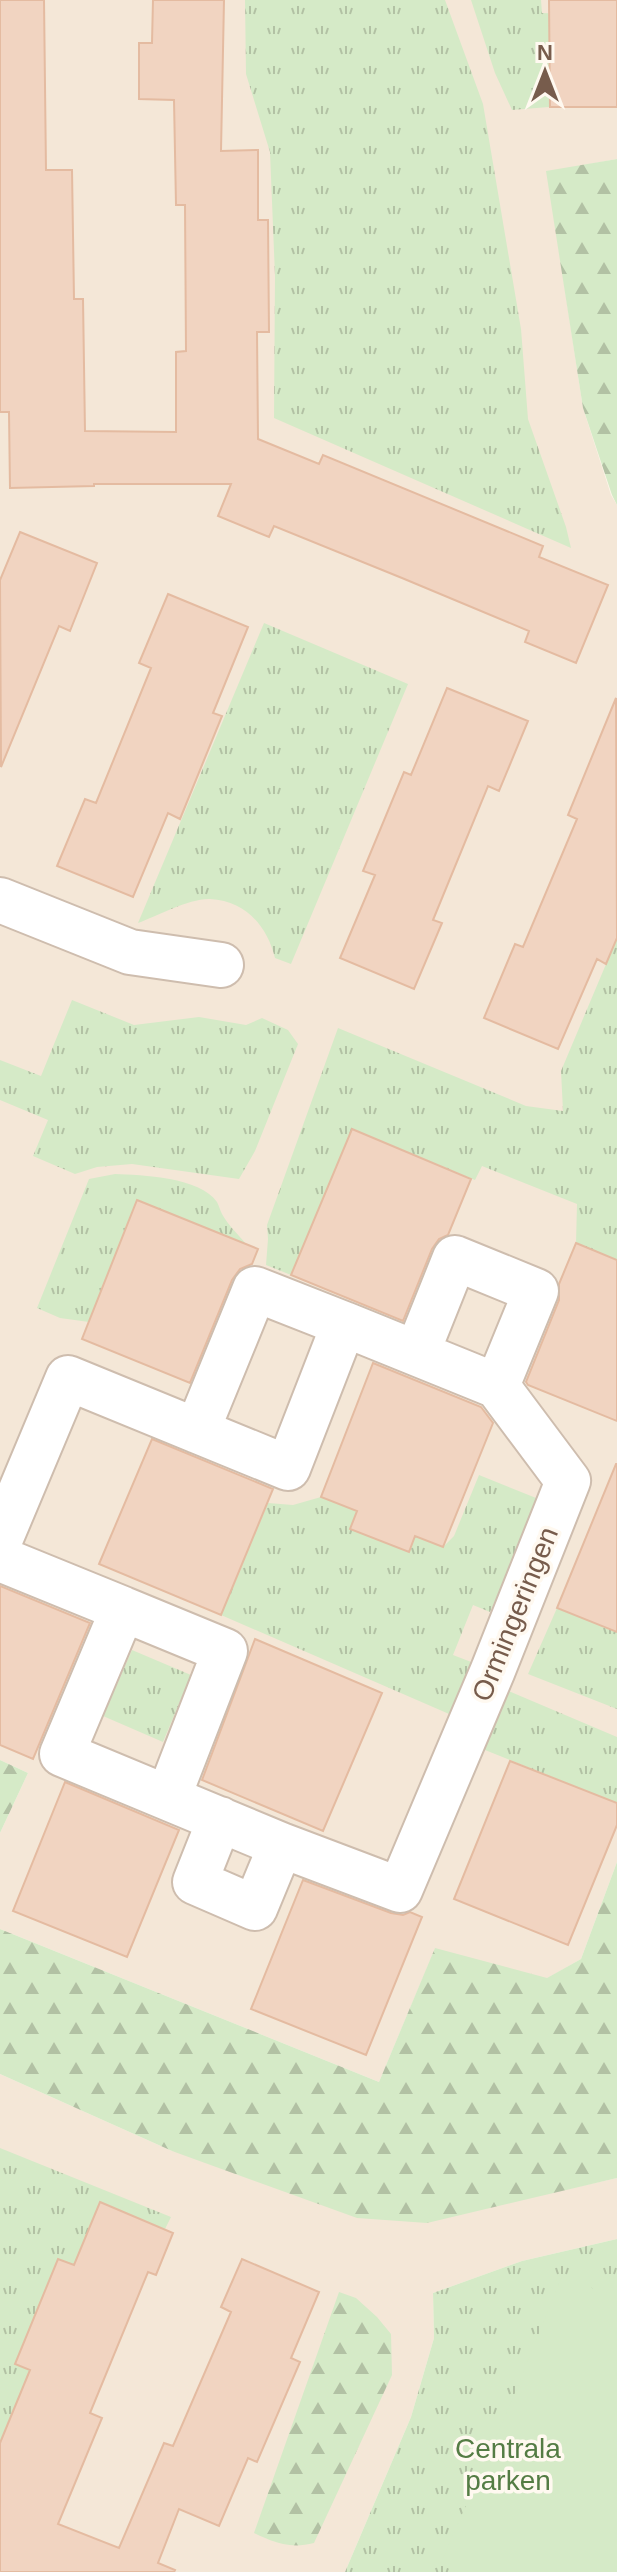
<svg xmlns="http://www.w3.org/2000/svg" width="617" height="2572" font-family="Arial,sans-serif">
  <defs>
    <pattern id="grass-tufts" width="24" height="20" patternUnits="userSpaceOnUse" patternTransform="scale(2)"><rect width="24" height="20" fill="#d5eac7"/><path d="M3 7l-1-3M5 7V3M7 7l1-3M15 17l-1-3M17 17v-4M19 17l1-3" fill="none" stroke="#b2c1a4"/></pattern>
    <pattern id="forest-firs" width="22" height="20" patternUnits="userSpaceOnUse" patternTransform="scale(2)"><rect width="22" height="20" fill="#d5eac7"/><path d="M5 1l3.5 6h-7zM16 11l3.5 6h-7z" fill="#b2c1a4"/></pattern>
  </defs>
  <rect width="100%" height="100%" fill="#fcf5e9"/>
  <path fill="#f4e7d7" d="M0 0H617V159L547 172 583 408 611 495 617 505V1862L581 1959 546 1979 435 1949 379 2082 0 1929V1833L28 1773 0 1760Z
    M0 2074 172 2151 532 2197 617 2178V2239L522 2261 433 2293 434 2338 411 2417 345 2572H0Z"/>
  <path fill="url(#grass-tufts)" d="M245 0H445L483 104 521 329 528 419 566 527 571 548 274 418 275 276 270 152 246 74Z
    M471 0H541L542 13 570 14 549 29V107L512 110 495 73Z
    M264 623 408 684 291 964 275 958C267 926 246 901 210 899 190 898 157 916 138 923Z
    M617 938V1260L576 1243 577 1204 482 1166 475 1180 352 1129 291 1275 266 1265 268 1239 267 1225 338 1028 526 1106 563 1111 561 1071Z
    M72 1000 134 1025 199 1017 246 1025 262 1018 288 1030 298 1044 255 1151 239 1179 132 1164 97 1167 75 1174 33 1156 48 1120 0 1100V1060L41 1076Z
    M115 1174C142 1175 200 1177 217 1202 219 1206 220 1210 222 1214 228 1225 238 1234 246 1244L137 1201 89 1322 60 1318 37 1308 89 1179Z
    M479 1475 556 1506 531 1567 513 1560 490 1612 473 1605 453 1655 479 1665 456 1717 221 1615 268 1503 293 1505 321 1497 357 1511 350 1529 409 1552 415 1536 443 1547 454 1536Z
    M557 1608 617 1632V1709L528 1674Z
    M132 1650 191 1675 163 1742 103 1716Z
    M499 1687 617 1737V1803L475 1746Z
    M0 2148 171 2217 165 2229 100 2202 80 2250 85 2270 58 2259 15 2363 43 2376 0 2465Z
    M617 2239V2572H345L411 2417 434 2338 433 2293 522 2261Z"/>
  <path fill="url(#forest-firs)" d="M617 159V505L612 495 583 408 546 171Z
    M0 1760 28 1773 0 1833Z
    M617 1862V2178L427 2223 357 2218 172 2151 0 2074V1929L379 2082 435 1948 547 1978 581 1959Z
    M339 2292 356 2298 377 2317 391 2334 392 2375 314 2543C291 2549 275 2543 254 2533Z"/>
  <path fill="#d5eac7" d="M562 2276 617 2298V2572H457L440 2565 515 2393Z"/>
  <path fill="#f1d4c1" stroke="#e4bba1" stroke-width="2" d="M0 0H44L46 170H72L74 299H83L85 431 176 432V352L186 351 185 205H176L174 100 139 99V43H152L153 0H224L221 151 258 150V220H268L269 332H257L258 439 319 464 323 455 543 546 539 557 608 585 576 663 525 642 529 631 402 578 274 526 269 537 218 516 231 484H94V486L10 488 9 412H0Z
    M549 0H617V107H550Z
    M20 532 97 563 70 631 59 626 1 767 0 580Z
    M168 594 248 627 213 713 222 716 180 819 168 813 133 897 57 866 85 799 96 803 151 668 139 663Z
    M447 688 528 721 499 791 488 786 433 920 442 923 414 989 340 958 375 875 363 871 404 772 411 775Z
    M616 698 617 938 606 964 597 959 558 1049 484 1018 515 944 523 947 577 819 568 815Z
    M352 1129 471 1179 448 1235 439 1239 432 1249 403 1321 291 1275Z
    M137 1200 258 1249 252 1264 240 1269 232 1280 190 1383 82 1339Z
    M576 1243 617 1260V1421L528 1385 526 1382 559 1300V1284Z
    M373 1363 481 1407 493 1423 443 1547 415 1536 409 1552 350 1529 357 1511 321 1497Z
    M152 1439 273 1489 221 1615 99 1564Z
    M616 1464H617V1632L557 1608Z
    M0 1586 90 1623 33 1759 0 1745Z
    M255 1639 382 1693 323 1831 202 1780Z
    M510 1761 617 1803V1825L568 1945 454 1899Z
    M65 1782 179 1830 127 1957 13 1911Z
    M303 1880 391 1913 403 1915 410 1912 422 1917 366 2055 251 2009Z
    M100 2202 173 2233 156 2275 148 2272 90 2413 102 2418 58 2524 119 2548 164 2443 173 2446 231 2312 221 2307 242 2259 319 2292 291 2358 300 2362 257 2462 248 2458 219 2526 179 2509 158 2563 175 2570 174 2572H0V2443L30 2370 15 2364 58 2259 74 2265Z"/>
  <g fill="none" stroke-linecap="round" stroke-linejoin="round">
    <defs>
      <path id="minor" d="M0 900 130 952 221 965
        M417 1353 455 1258 536 1291 497 1386
        M197 1431 255 1289 344 1324
        M0 1540 68 1378 288 1468 344 1324 497 1386 568 1481 493 1670 400 1890 281 1845 62 1754 123 1609 0 1559
        M123 1609 225 1651 168 1798
        M220 1819 195 1882 255 1908 281 1845"/>
    </defs>
    <use href="#minor" stroke="#cebdae" stroke-width="48"/>
    <use href="#minor" stroke="#fff" stroke-width="44"/>
  </g>
  <g text-anchor="middle" dominant-baseline="central" stroke-width="7" stroke-linejoin="round" paint-order="stroke">
    <g font-size="28" fill="#775c4c" stroke="#fff9f0">
      <text transform="translate(515 1614) rotate(-68)">Ormingeringen</text>
    </g>
    <g font-size="28" fill="#547c44" stroke="#fff9f0">
      <text x="508" y="2448">Centrala<tspan x="508" dy="32">parken</tspan></text>
    </g>
  </g>
  <g transform="translate(545 72)" stroke="#fff9f0" stroke-width="6" paint-order="stroke">
  <path d="M0-6L14 30L0 20L-14 30Z" fill="#775c4c"/>
  <text y="-12" font-size="22" font-weight="bold" text-anchor="middle" fill="#775c4c">N</text>
  </g>
</svg>
